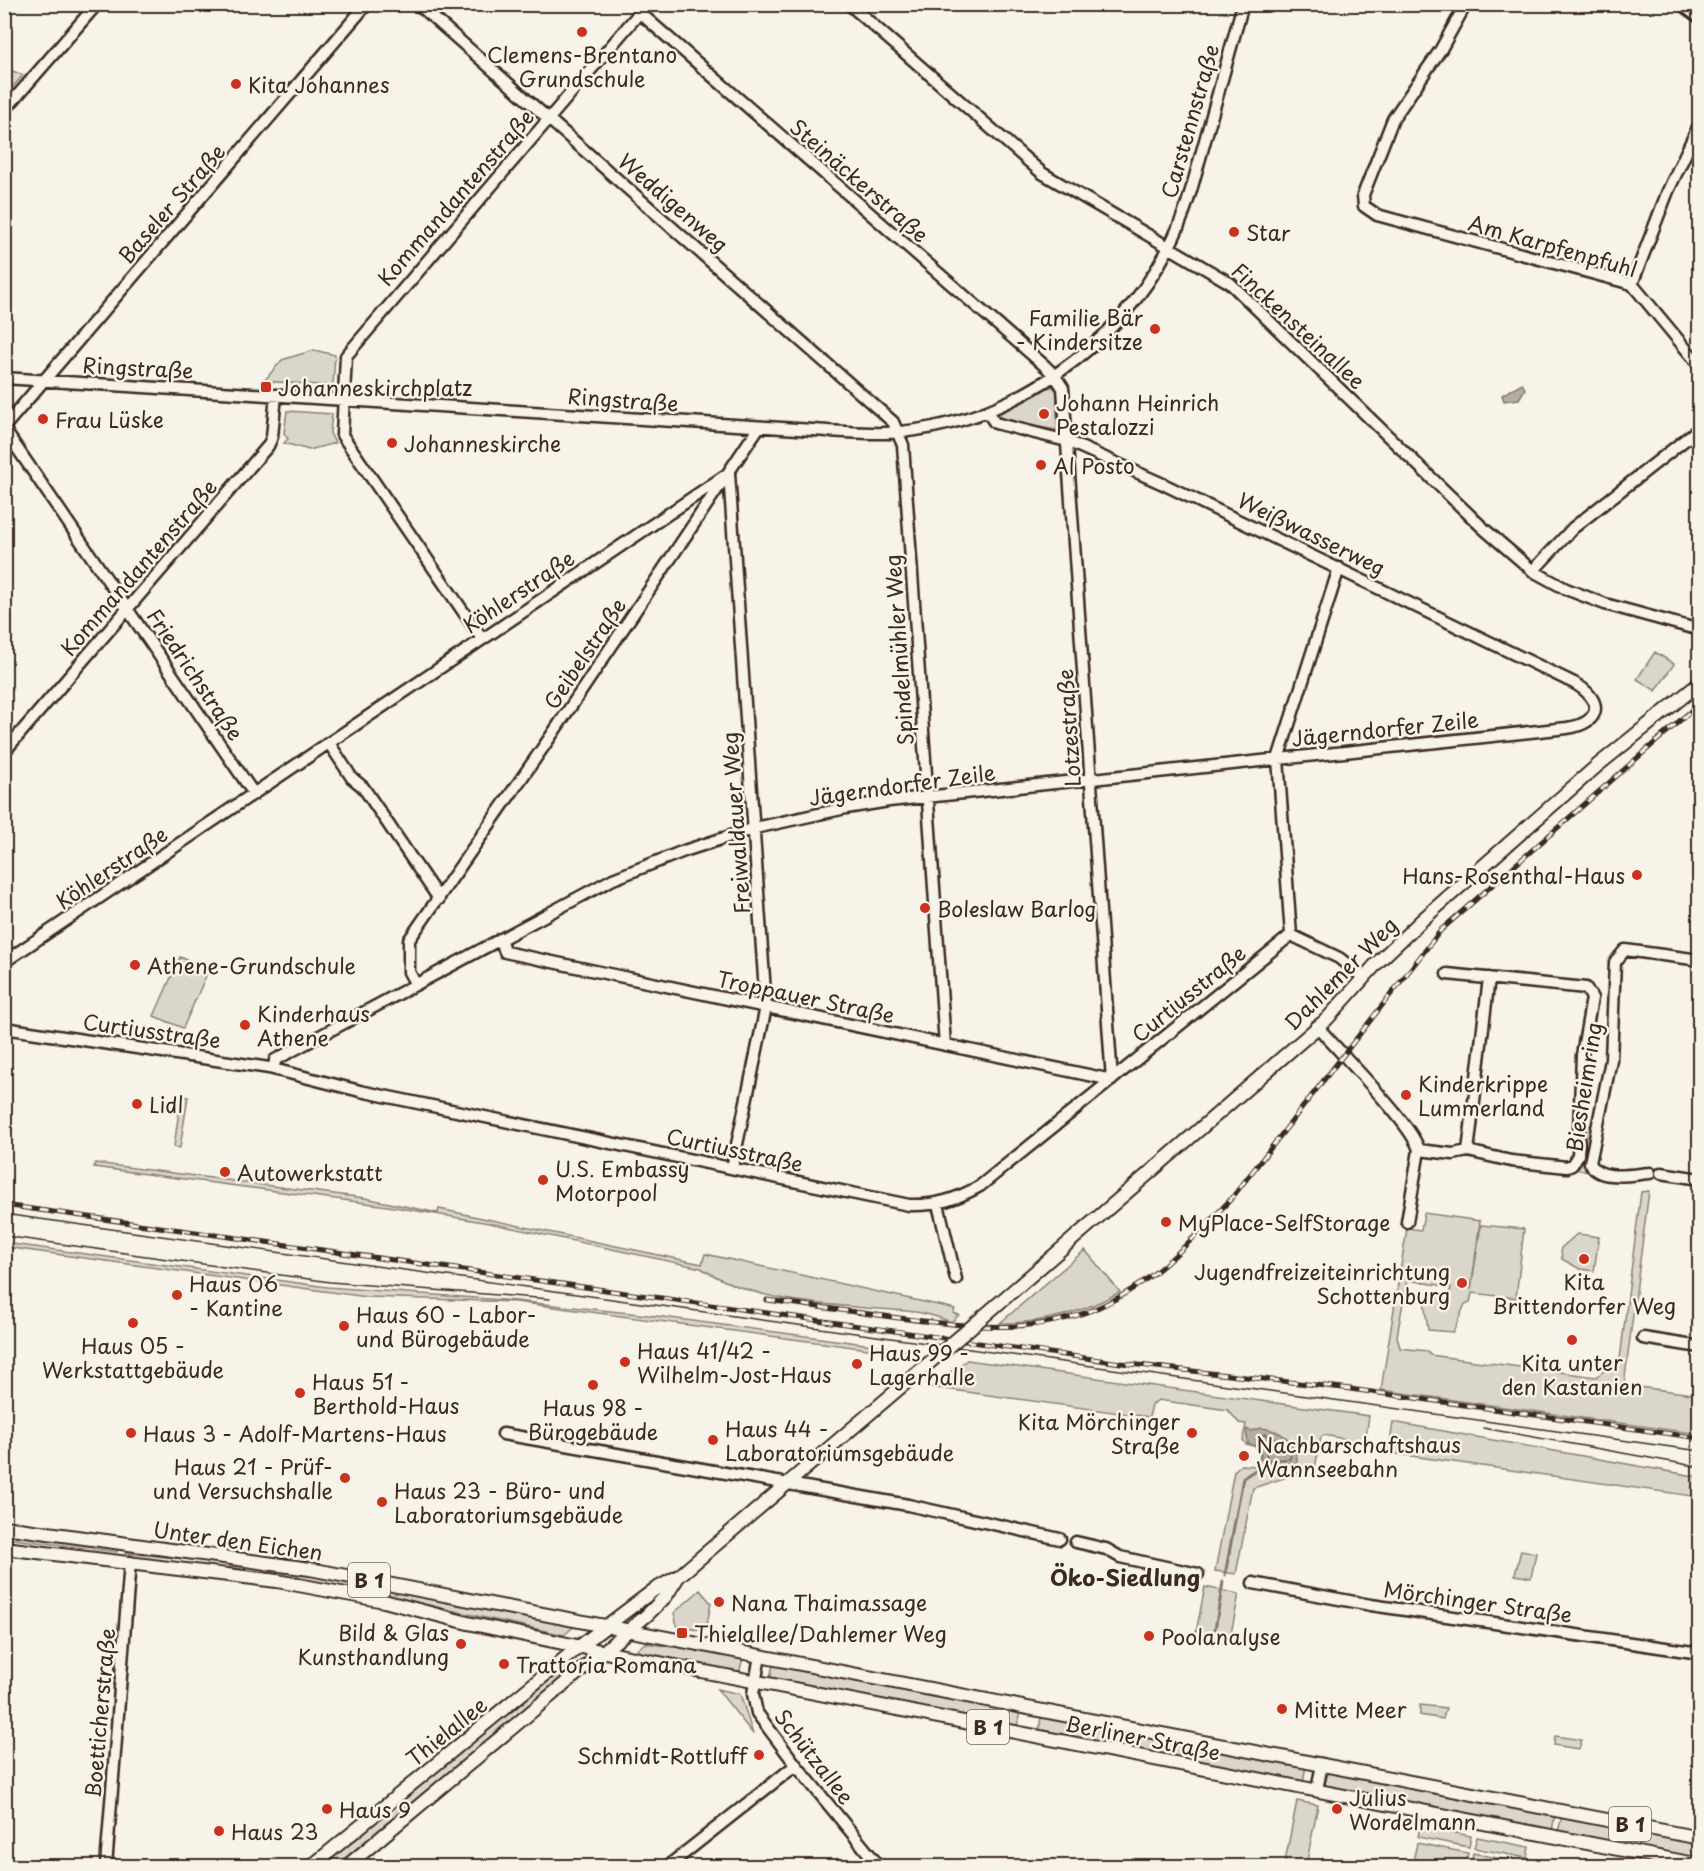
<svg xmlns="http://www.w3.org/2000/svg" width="1704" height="1871" font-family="'Playpen Sans',sans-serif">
  <rect width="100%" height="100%" fill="#f7f3e8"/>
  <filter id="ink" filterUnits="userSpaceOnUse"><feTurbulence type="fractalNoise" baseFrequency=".0167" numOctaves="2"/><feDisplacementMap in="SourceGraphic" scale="12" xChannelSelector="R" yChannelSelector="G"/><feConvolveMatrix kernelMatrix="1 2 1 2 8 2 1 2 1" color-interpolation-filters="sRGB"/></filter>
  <g filter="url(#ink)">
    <path fill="#dbd6cb" stroke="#8b8074" stroke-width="1.5" d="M5 68 23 75 5 96 4 68Z
      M314 350 335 355 333 386 264 381 282 360Z
      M1047 387H1053L1057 391V430L999 421 1001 412Z
      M287 411 332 414 330 433 335 443 309 450 284 443 288 439 284 433Z
      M1655 652 1674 664 1656 691 1637 679Z
      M180 957 209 969 183 1028 154 1016Z
      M181 1096 188 1097 180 1148 174 1147Z
      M1582 1124 1594 1126 1592 1172 1574 1169Z
      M95 1163 365 1198 438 1213 439 1209 702 1264 705 1254 947 1307 955 1309 953 1313 959 1315 951 1322C923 1311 909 1311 879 1309 818 1304 754 1302 701 1268L489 1223 388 1206 94 1167Z
      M1649 1191 1624 1385 1699 1395V1434L1381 1390 1407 1228 1421 1230 1424 1213 1480 1221 1471 1290 1481 1225 1524 1229 1516 1298 1472 1293 1470 1302 1465 1304 1453 1332 1428 1330 1423 1293 1449 1296 1451 1287 1407 1280 1397 1336 1400 1348 1427 1351 1430 1355 1596 1377 1620 1359 1641 1192Z
      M1577 1234 1599 1237 1594 1271 1580 1269 1562 1259 1561 1248Z
      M5 1243 327 1287 516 1301 648 1315 917 1351 913 1355 516 1302 367 1297 5 1247Z
      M1085 1250 1120 1292C1082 1313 1044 1324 1000 1323Z
      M967 1360 1369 1416 1365 1443 1324 1435 1321 1437 1314 1473 1306 1471 1253 1488 1236 1574 1215 1571 1234 1471 1241 1465 1258 1466 1261 1448 1246 1444 1243 1440 1246 1424 1239 1423 1228 1410 1158 1400 1152 1405 1149 1417 930 1387Z
      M1393 1422 1699 1477V1497L1397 1454 1389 1450Z
      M5 1534 117 1549V1552L5 1538Z
      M125 1550 214 1561 215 1562 125 1553Z
      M1521 1550 1536 1553 1531 1578 1515 1575Z
      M230 1563 287 1570 576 1625 564 1635 414 1602 230 1567Z
      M1205 1587 1239 1594 1229 1644 1195 1638Z
      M700 1590 711 1603 707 1624 699 1623 698 1630 677 1626 674 1613Z
      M645 1643 671 1647 681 1646 743 1657 739 1674 632 1654Z
      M564 1663 580 1666 339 1866H320Z
      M773 1663 1020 1710 1017 1728 770 1680Z
      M717 1689 740 1694 753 1734Z
      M1420 1705 1446 1708 1443 1719 1420 1715Z
      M1041 1716 1306 1765 1303 1783 1039 1732Z
      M1555 1736 1582 1740 1579 1749 1554 1745Z
      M1329 1770 1555 1814 1552 1831 1324 1786Z
      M1297 1801 1318 1805 1306 1866H1284Z
      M1562 1816 1699 1842V1860L1558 1832Z
      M1420 1826 1471 1836 1469 1847 1418 1837Z
      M1477 1837 1529 1847 1527 1858 1474 1848Z
      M1417 1843 1468 1853 1466 1866H1412Z
      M1473 1853 1526 1864 1525 1866H1471Z"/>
    <path fill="#b4aca0" stroke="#84786c" stroke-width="1.5" d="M1522 383 1525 389 1519 399 1504 401 1502 395Z
      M1260 1428C1280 1429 1298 1442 1297 1462 1280 1473 1257 1472 1261 1447L1248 1444 1246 1429 1251 1431Z"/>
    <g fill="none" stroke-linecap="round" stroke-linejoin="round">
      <path stroke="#6b5e52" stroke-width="1.5" d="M1265 1434 1279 1440 1291 1453 1290 1459 1267 1460 1266 1445 1257 1438Z"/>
      <path stroke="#84786c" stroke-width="3" d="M1225 1575 1243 1478 1263 1465
        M1215 1629 1223 1582"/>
      <defs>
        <path id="minor" d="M418 4 893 422 903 445 945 1045
          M849 4 1042 173 1230 283 1483 528 1533 571 1566 589 1605 604 1700 630
          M1466 4 1441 49 1393 119 1363 195 1364 206 1377 215 1632 284 1700 366
          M1681 4 1700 18
          M4 111 97 4
          M1632 284 1668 191 1700 123
          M4 378 828 431C852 432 877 435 900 432 1013 421 1117 348 1169 247 1186 215 1194 179 1204 144 1217 98 1230 51 1243 4
          M4 427 367 4
          M4 429 254 794
          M729 473 766 1007 732 1168
          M1533 571 1573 528 1700 428
          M482 639 342 435 346 356 647 4
          M329 743 352 778 363 787 439 899
          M4 752 268 446 272 437 276 395
          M1291 935 1278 759 1339 568
          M500 939 505 952 1112 1080 1063 388 1055 376 1045 366 640 13
          M4 962 729 473
          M415 983 409 972V940L551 736 759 427
          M1317 1026C1339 1052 1412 1124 1419 1150L1407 1222
          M4 1028 269 1068 360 1091 909 1205C936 1206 957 1199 980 1186L1291 935 1339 958 1363 977
          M274 1069 275 1060 613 879 684 851 755 828 846 808 889 801 1567 728C1603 723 1603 699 1574 683L1163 484 1067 441 995 423 988 413
          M1419 1150 1453 1154 1468 1151 1511 1161 1567 1167 1572 1165 1578 1155 1582 1055 1592 998 1586 988 1447 974
          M1468 1151 1489 978
          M1650 1173C1634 1174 1598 1182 1590 1163L1611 1060 1615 962 1625 950 1700 960
          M1661 1173 1700 1179
          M938 1204 956 1279
          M1643 1338 1700 1347
          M503 1434 908 1505 1060 1539
          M1076 1542 1106 1549 1120 1557 1198 1574
          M1253 1583 1371 1605 1700 1653
          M760 1656 753 1694 757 1713 796 1765 879 1866
          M1317 1790 1322 1764
          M106 1866 130 1562
          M668 1866 796 1765"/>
        <path id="major" d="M984 1316 1327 1019 1377 963 1422 920 1598 765 1700 683
          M4 1527 310 1569 1700 1838
          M4 1548 277 1581 384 1601 468 1623 624 1656 1700 1865
          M312 1866 580 1646 654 1590 679 1576 936 1357
          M347 1866 647 1615 666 1596 678 1577"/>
      </defs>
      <use href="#minor" stroke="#3b2a1e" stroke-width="15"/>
      <use href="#major" stroke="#3b2a1e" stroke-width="16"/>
      <use href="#minor" stroke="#f7f3e8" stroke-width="10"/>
      <use href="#major" stroke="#f7f3e8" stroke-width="12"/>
      <path stroke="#3b2a1e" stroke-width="1.5" d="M4 1214 1700 1451
        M4 1236 330 1282 550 1299
        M1483 1428 1700 1467"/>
      <defs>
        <path id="rail" d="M4 1205 1121 1363 1343 1388 1700 1438
          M767 1300C811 1306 855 1312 899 1318 967 1326 1032 1336 1097 1308 1150 1286 1192 1240 1231 1199L1441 930 1700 703"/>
      </defs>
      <use href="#rail" stroke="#3b2a1e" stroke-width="5"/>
      <use href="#rail" stroke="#f7f3e8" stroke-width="3" stroke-dasharray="9" stroke-linecap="butt"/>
      <defs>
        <path id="major-bridge" d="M936 1357 984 1316"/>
      </defs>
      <use href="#major-bridge" stroke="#3b2a1e" stroke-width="16" stroke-linecap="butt"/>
      <use href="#major-bridge" stroke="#f7f3e8" stroke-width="12"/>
    </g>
  </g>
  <g fill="#c8321e" stroke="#f7f3e8" stroke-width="2">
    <circle cx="582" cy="32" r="6"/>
    <circle cx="236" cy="84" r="6"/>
    <circle cx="1234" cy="232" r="6"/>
    <circle cx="1155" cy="329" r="6"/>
    <rect x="260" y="381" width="12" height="12" rx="3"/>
    <circle cx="1044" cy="414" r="6"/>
    <circle cx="43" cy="419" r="6"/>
    <circle cx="392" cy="443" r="6"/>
    <circle cx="1041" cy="465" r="6"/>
    <circle cx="1637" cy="875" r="6"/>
    <circle cx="925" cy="908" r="6"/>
    <circle cx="135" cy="965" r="6"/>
    <circle cx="245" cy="1025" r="6"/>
    <circle cx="1406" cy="1095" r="6"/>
    <circle cx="137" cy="1104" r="6"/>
    <circle cx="225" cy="1172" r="6"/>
    <circle cx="543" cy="1180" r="6"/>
    <circle cx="1166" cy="1222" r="6"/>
    <circle cx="1584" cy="1259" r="6"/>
    <circle cx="1462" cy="1283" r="6"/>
    <circle cx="177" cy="1295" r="6"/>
    <circle cx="133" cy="1323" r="6"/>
    <circle cx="344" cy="1326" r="6"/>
    <circle cx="1572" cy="1340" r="6"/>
    <circle cx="625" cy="1362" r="6"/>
    <circle cx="857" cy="1364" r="6"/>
    <circle cx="593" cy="1385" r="6"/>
    <circle cx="300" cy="1393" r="6"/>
    <circle cx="131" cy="1433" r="6"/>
    <circle cx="1192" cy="1433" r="6"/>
    <circle cx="713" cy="1440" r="6"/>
    <circle cx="1244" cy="1456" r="6"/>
    <circle cx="345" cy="1478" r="6"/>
    <circle cx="382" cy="1502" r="6"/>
    <circle cx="719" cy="1602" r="6"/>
    <rect x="676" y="1627" width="12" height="12" rx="3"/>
    <circle cx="1149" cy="1636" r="6"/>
    <circle cx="461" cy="1644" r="6"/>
    <circle cx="504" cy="1664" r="6"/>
    <circle cx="1282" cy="1709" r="6"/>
    <circle cx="759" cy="1755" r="6"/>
    <circle cx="327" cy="1809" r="6"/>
    <circle cx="1337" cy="1809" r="6"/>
    <circle cx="219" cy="1831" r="6"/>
  </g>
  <g text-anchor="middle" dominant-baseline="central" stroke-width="5" stroke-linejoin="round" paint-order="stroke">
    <g fill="#f7f3e8" stroke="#73665b" stroke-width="1.5">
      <rect x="348" y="1563" width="42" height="34" rx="4.5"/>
      <rect x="967" y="1710" width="42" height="34" rx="4.5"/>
      <rect x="1609" y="1807" width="42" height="34" rx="4.5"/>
    </g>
    <g font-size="20" font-weight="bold" fill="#3b2a1e">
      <text x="369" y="1580">B 1</text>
      <text x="988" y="1727">B 1</text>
      <text x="1630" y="1824">B 1</text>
    </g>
    <g font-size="21" fill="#3b2a1e" stroke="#f7f3e8" text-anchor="start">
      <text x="582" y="54" text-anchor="middle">Clemens-Brentano<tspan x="582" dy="24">Grundschule</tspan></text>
      <text x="248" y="84">Kita Johannes</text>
      <text x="1246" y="232">Star</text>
      <text x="1143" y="317" text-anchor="end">Familie Bär<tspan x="1143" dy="24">- Kindersitze</tspan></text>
      <text x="278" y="387">Johanneskirchplatz</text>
      <text x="1056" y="402">Johann Heinrich<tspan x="1056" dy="24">Pestalozzi</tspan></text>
      <text x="55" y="419">Frau Lüske</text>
      <text x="404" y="443">Johanneskirche</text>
      <text x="1053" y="465">Al Posto</text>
      <text x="1625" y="875" text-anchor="end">Hans-Rosenthal-Haus</text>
      <text x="937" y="908">Boleslaw Barlog</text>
      <text x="147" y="965">Athene-Grundschule</text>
      <text x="257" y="1013">Kinderhaus<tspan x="257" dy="24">Athene</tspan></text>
      <text x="1418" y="1083">Kinderkrippe<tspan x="1418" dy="24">Lummerland</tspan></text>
      <text x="149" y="1104">Lidl</text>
      <text x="555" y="1168">U.S. Embassy<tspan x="555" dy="24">Motorpool</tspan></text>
      <text x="237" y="1172">Autowerkstatt</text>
      <text x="1178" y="1222">MyPlace-SelfStorage</text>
      <text x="1450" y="1271" text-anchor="end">Jugendfreizeiteinrichtung<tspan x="1450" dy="24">Schottenburg</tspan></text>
      <text x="1584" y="1281" text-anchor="middle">Kita<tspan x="1584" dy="24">Brittendorfer Weg</tspan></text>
      <text x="189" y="1283">Haus 06<tspan x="189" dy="24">- Kantine</tspan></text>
      <text x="356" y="1314">Haus 60 - Labor-<tspan x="356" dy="24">und Bürogebäude</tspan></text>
      <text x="133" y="1345" text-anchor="middle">Haus 05 -<tspan x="133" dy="24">Werkstattgebäude</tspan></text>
      <text x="637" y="1350">Haus 41/42 -<tspan x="637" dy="24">Wilhelm-Jost-Haus</tspan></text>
      <text x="869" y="1352">Haus 99 -<tspan x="869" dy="24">Lagerhalle</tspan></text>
      <text x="1572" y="1362" text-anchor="middle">Kita unter<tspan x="1572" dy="24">den Kastanien</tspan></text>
      <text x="312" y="1381">Haus 51 -<tspan x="312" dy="24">Berthold-Haus</tspan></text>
      <text x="593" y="1407" text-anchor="middle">Haus 98 -<tspan x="593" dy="24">Bürogebäude</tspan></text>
      <text x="1180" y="1421" text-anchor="end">Kita Mörchinger<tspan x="1180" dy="24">Straße</tspan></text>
      <text x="725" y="1428">Haus 44 -<tspan x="725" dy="24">Laboratoriumsgebäude</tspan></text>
      <text x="143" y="1433">Haus 3 - Adolf-Martens-Haus</text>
      <text x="1256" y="1444">Nachbarschaftshaus<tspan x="1256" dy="24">Wannseebahn</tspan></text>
      <text x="333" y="1466" text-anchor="end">Haus 21 - Prüf-<tspan x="333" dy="24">und Versuchshalle</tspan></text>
      <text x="394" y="1490">Haus 23 - Büro- und<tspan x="394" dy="24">Laboratoriumsgebäude</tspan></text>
      <text x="731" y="1602">Nana Thaimassage</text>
      <text x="449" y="1632" text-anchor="end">Bild &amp; Glas<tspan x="449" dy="24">Kunsthandlung</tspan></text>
      <text x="694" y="1633">Thielallee/Dahlemer Weg</text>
      <text x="1161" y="1636">Poolanalyse</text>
      <text x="516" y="1664">Trattoria Romana</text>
      <text x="1294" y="1709">Mitte Meer</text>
      <text x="747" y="1755" text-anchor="end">Schmidt-Rottluff</text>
      <text x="1349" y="1797">Julius<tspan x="1349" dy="24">Wordelmann</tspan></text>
      <text x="339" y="1809">Haus 9</text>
      <text x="231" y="1831">Haus 23</text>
    </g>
    <g font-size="21" fill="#3b2a1e" stroke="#f7f3e8">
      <text transform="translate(1189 121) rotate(-74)">Carstennstraße</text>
      <text transform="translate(860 180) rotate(41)">Steinäckerstraße</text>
      <text transform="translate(455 197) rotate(-49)">Kommandantenstraße</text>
      <text transform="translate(674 202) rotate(41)">Weddigenweg</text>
      <text transform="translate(171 203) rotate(-49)">Baseler Straße</text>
      <text transform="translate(1553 245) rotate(16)">Am Karpfenpfuhl</text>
      <text transform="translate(1299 325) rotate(43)">Finckensteinallee</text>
      <text transform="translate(138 367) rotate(3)">Ringstraße</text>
      <text transform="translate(623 399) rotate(4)">Ringstraße</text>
      <text transform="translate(1312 533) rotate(26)">Weißwasserweg</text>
      <text transform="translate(138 567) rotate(-49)">Kommandantenstraße</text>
      <text transform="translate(518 591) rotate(-34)">Köhlerstraße</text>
      <text transform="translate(898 650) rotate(-94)">Spindelmühler Weg</text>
      <text transform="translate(584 653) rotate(-56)">Geibelstraße</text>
      <text transform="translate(196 674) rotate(56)">Friedrichstraße</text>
      <text transform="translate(1068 728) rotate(-94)">Lotzestraße</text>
      <text transform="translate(1385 728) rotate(-6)">Jägerndorfer Zeile</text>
      <text transform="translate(902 784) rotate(-8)">Jägerndorfer Zeile</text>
      <text transform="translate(735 823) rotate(-94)">Freiwaldauer Weg</text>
      <text transform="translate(111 867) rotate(-34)">Köhlerstraße</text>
      <text transform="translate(1340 973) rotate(-45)">Dahlemer Weg</text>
      <text transform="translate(1188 993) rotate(-39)">Curtiusstraße</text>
      <text transform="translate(806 996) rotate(12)">Troppauer Straße</text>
      <text transform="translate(152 1030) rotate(8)">Curtiusstraße</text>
      <text transform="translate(1583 1087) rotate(-81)">Biesheimring</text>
      <text transform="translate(735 1149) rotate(12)">Curtiusstraße</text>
      <text transform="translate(238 1540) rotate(8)">Unter den Eichen</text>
      <text transform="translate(1478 1601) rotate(8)">Mörchinger Straße</text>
      <text transform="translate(99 1713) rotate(-85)">Boetticherstraße</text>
      <text transform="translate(446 1731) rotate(-39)">Thielallee</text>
      <text transform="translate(1143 1737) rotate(11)">Berliner Straße</text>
      <text transform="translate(815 1756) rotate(52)">Schützallee</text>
    </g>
    <g font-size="22" font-weight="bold" fill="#3b2a1e" stroke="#f7f3e8">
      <text x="1125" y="1576">Öko-Siedlung</text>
    </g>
  </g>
  <rect width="1704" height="1871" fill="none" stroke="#f7f3e8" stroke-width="24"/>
  <rect x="12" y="12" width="1680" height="1847" fill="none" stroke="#3b2a1e" stroke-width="2" filter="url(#ink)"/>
</svg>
